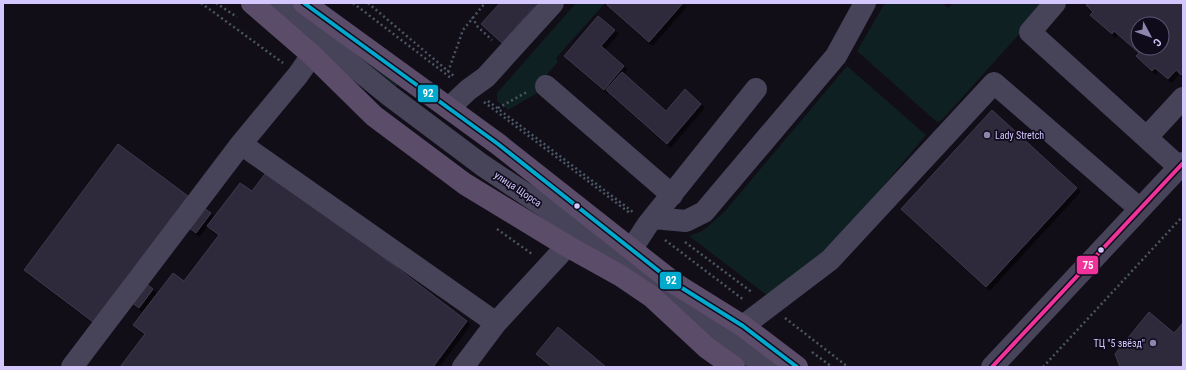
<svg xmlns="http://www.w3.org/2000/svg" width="1186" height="370" font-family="'Roboto Condensed',sans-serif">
  <defs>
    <filter id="shadow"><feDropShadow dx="3.5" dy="3.5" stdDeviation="0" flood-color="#0009"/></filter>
  </defs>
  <rect width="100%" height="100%" fill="#110e18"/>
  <path fill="#0f2023" d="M576 3H605L556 58 558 62 537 86 539 92 508 110 497 101V93Z
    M885 3H942L948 8 953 3H1047L942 120 937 122 857 51Z
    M354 53 400 81 395 88Z
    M847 66 926 135 845 232 772 299 689 236 704 230 725 211Z"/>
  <path fill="#2f2b3b" stroke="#3e384c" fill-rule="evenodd" filter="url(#shadow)" d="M500 3H537L502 43 481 24Z
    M609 3H683L649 42 607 5Z
    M1089 3H1183V72L1181 75 1176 70 1168 79 1155 68 1152 71 1136 56 1139 53 1114 31 1112 34 1090 15 1093 12 1086 5ZM1138 24H1162V48H1138Z
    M598 16 615 30 601 46 624 66 604 90 564 56Z
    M622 72 666 111 685 89 701 104 667 144 606 90Z
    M992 110 1077 188 986 287 901 209Z
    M118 144 211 213 196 233 173 216 131 272 153 289 139 308 116 291 93 322 24 270Z
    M268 170 467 321 433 367H120L145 334 133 325 173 273 184 281 219 235 207 226 240 183 252 191Z
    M1149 312 1174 333 1183 323V367H1120L1115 354Z
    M558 327 606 367H552L536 354Z"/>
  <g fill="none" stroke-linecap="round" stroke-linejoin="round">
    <path stroke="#4a5664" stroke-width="2.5" stroke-dasharray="2 3" stroke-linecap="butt" d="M201 3 283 63
      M216 3 237 17
      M353 3 451 78
      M368 3 455 77
      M472 17 478 27 492 40
      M448 72 463 30 485 3
      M488 101 633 212
      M484 102 631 214
      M498 108 527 92
      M497 229 532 254
      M665 240 744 300
      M685 242 753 293
      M785 318 848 367
      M812 352 832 367
      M1043 367 1183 216"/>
    <path stroke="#474359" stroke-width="22" d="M276 3 390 96 482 165 626 261 766 367
      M1055 3 1030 32 1179 167
      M546 86 672 195
      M449 108 468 90 486 77 553 3
      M1147 137 1183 98
      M241 144 496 323
      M653 218 686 221 704 212 836 56 865 3
      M631 250 648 224 756 89
      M743 326 830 260 994 83 1140 209
      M72 367 241 144 298 75 312 55
      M463 367 496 323 567 246
      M992 367 1183 163"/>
    <path stroke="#5b4c6a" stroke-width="22" d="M252 3 312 55 374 116 465 184 567 246 621 276 652 297 707 348 734 367
      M304 3 498 144 674 283 743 326 797 367"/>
    <defs>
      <path id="bus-1" d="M304 3 498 144 674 283 743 326 797 367"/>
      <path id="bus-2" d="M992 367 1183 163"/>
    </defs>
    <use href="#bus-1" stroke="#100b1b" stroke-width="7"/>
    <use href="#bus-2" stroke="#100b1b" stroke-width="7"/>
    <use href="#bus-1" stroke="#00a9ce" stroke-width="4"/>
    <use href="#bus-2" stroke="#ef339a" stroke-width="4"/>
  </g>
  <g fill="#8f86ae" stroke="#100b1b" stroke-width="1.5">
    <circle cx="987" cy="135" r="4"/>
    <circle cx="1153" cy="343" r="4"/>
  </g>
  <g fill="#d3c7fe" stroke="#100b1b" stroke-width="1.5">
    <circle cx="577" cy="206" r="3.5"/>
    <circle cx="1101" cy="250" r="3.5"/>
  </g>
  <g text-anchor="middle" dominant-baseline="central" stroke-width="3.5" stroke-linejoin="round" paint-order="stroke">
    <g font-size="10" fill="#d3c7fe" stroke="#100b1b" text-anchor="start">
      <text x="995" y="135">Lady Stretch</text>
      <text x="1145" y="343" text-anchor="end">ТЦ "5 звёзд"</text>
    </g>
    <g font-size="10" fill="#d3c7fe" stroke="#100b1b">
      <text transform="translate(518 189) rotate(34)">улица Щорса</text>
    </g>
  </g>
  <g stroke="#100b1b" stroke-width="1.5">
    <rect x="417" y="84" width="22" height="19" rx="4" fill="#00a9ce"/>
    <rect x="1076" y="255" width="23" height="20" rx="4" fill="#ef339a"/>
    <rect x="659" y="271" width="23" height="19" rx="4" fill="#00a9ce"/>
  </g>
  <g font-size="11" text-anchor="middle" font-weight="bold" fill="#fff">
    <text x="428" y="97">92</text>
    <text x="1088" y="269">75</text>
    <text x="671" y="284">92</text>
  </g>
  <rect width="1186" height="370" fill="none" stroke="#d3c7fe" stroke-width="8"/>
  <g transform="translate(1150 36) rotate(131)"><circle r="19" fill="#100b1b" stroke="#5e5676"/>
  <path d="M0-3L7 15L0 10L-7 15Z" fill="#8f86ae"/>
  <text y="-6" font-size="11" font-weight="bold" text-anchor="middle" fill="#d3c7fe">С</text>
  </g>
</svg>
